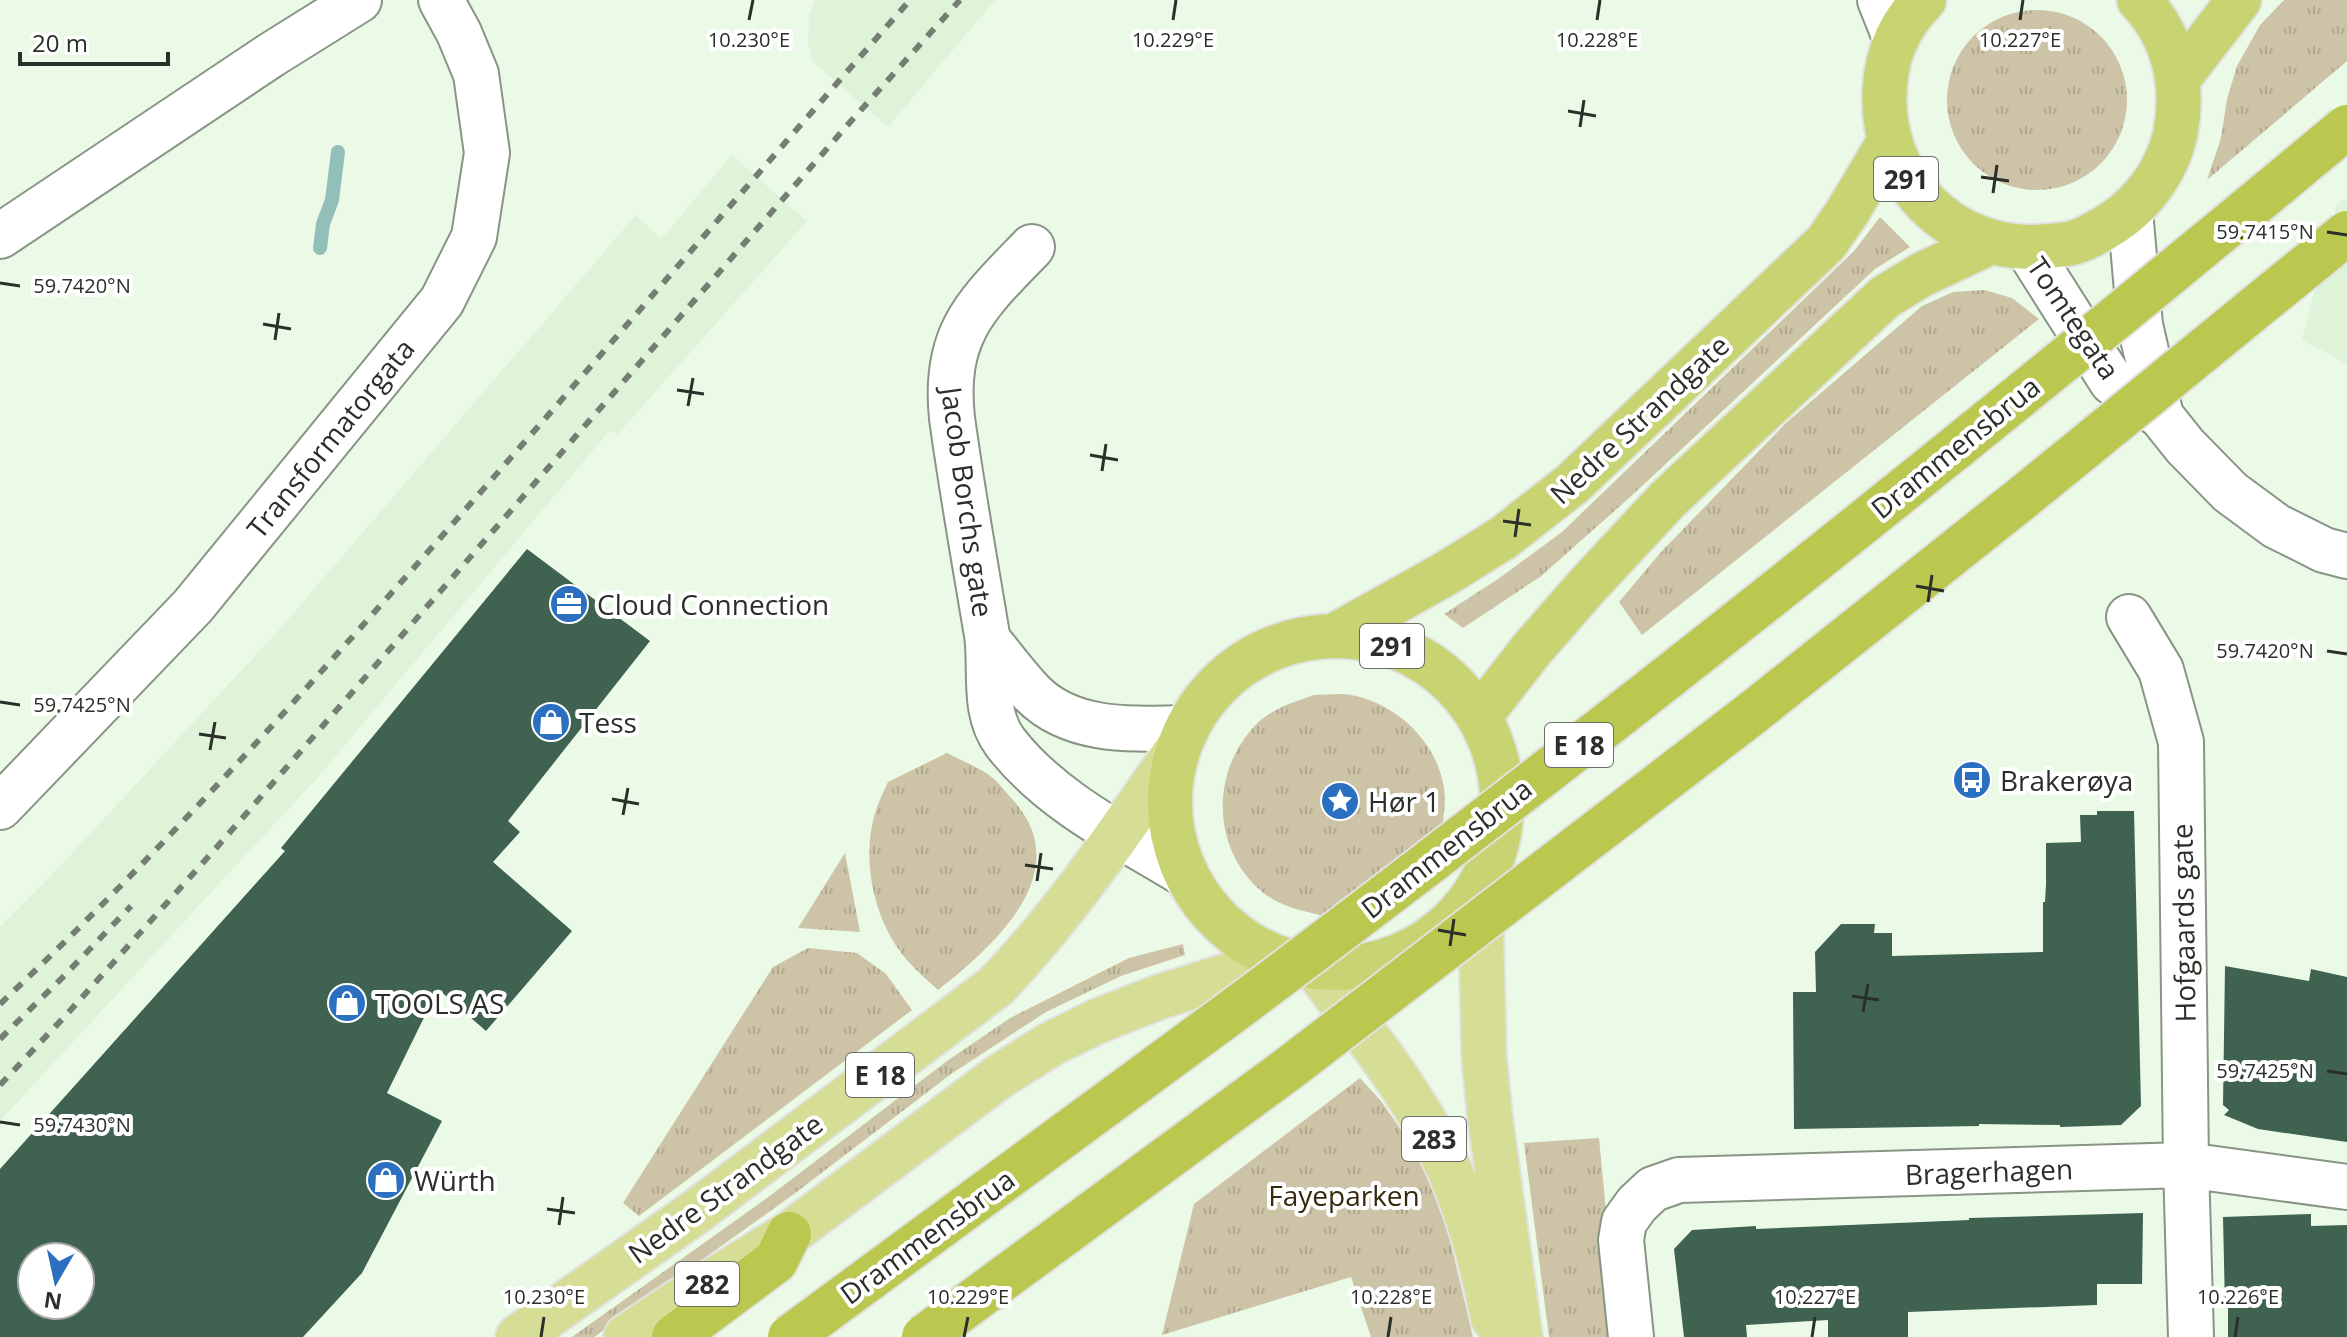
<svg xmlns="http://www.w3.org/2000/svg" width="2347" height="1337" font-family="'Open Sans',sans-serif">
  <defs>
    <pattern id="grass-tufts" width="24" height="20" patternUnits="userSpaceOnUse" patternTransform="scale(2)"><rect width="24" height="20" fill="#cdc3a6"/><path d="M3 7l-1-3M5 7V3M7 7l1-3M15 17l-1-3M17 17v-4M19 17l1-3" fill="none" stroke="#b0a88f"/></pattern>
  </defs>
  <rect width="100%" height="100%" fill="#ebfae7"/>
  <path fill="#dff3d9" d="M815 0H995L888 127 813 62 808 45 809 15Z
    M732 155 807 221 617 435 610 430 318 777 0 1121V927L48 879 277 632 636 215 661 239Z
    M2347 198V364L2302 340 2337 204Z"/>
  <path fill="url(#grass-tufts)" d="M2284 0H2347V61L2207 180 2221 138 2227 99 2237 66 2260 25Z
    M1947 100a90 90 0 1 1 180 0a90 90 0 1 1-180 0Z
    M1880 217 1910 247 1875 269 1628 499 1540 577 1463 628 1444 614 1498 579 1562 532 1854 251Z
    M1985 290 2012 298 2039 319 1642 635 1619 602 1661 552 1786 423 1922 306 1953 292Z
    M1314 695C1326 695 1340 693 1351 695 1400 704 1442 747 1445 797 1445 809 1443 822 1441 834L1328 917C1304 911 1279 907 1260 890 1213 849 1211 776 1251 730 1267 710 1291 703 1314 695Z
    M947 753C960 760 974 765 986 773 996 779 1004 790 1012 799 1079 871 993 947 938 990 926 979 912 967 902 954 874 918 862 861 874 817 877 805 883 793 888 782Z
    M845 853 860 932 798 928Z
    M1183 944 1185 955 1121 976 1046 1012 951 1074 794 1194 594 1337H572L767 1198 947 1061 1010 1018 1129 958Z
    M808 948 857 953 886 974 912 1010 639 1216 623 1203 773 967Z
    M1360 1078 1381 1101 1421 1159 1446 1223 1473 1337H1371L1351 1277 1162 1335 1194 1204Z
    M1599 1138 1618 1337H1549L1524 1143Z"/>
  <g fill="none" stroke-linecap="round" stroke-linejoin="round">
    <path stroke="#92bfb8" stroke-width="14" d="M320 248 323 224 332 200 338 152"/>
  </g>
  <path fill="#406251" fill-rule="evenodd" d="M527 549 650 641 508 821 520 832 493 862 572 931 486 1031 438 989 387 1093 442 1121 362 1273 303 1337H0V1169L285 851 281 848ZM32 1257H80V1305H32Z
    M2097 811H2134L2141 1106 2121 1125 2060 1127V1125L1979 1124V1126L1794 1129 1793 992H1816L1815 952 1841 924H1875L1874 933H1892V956L2043 952V902H2045L2046 884V843L2081 842 2080 815H2097Z
    M2225 966 2309 981 2311 969 2347 977V1142L2258 1129 2224 1115 2229 1110 2223 1105Z
    M2143 1213 2142 1284H2097V1305L1908 1312V1337H1828V1320L1746 1325 1747 1337H1684L1674 1249 1692 1230 1756 1226V1229L1969 1220V1218Z
    M2311 1214V1226L2347 1225V1337H2228V1308L2225 1307 2223 1217Z"/>
  <g fill="none" stroke-linecap="round" stroke-linejoin="round">
    <defs>
      <path id="minor" d="M1032 247C977 304 943 333 952 418 962 491 975 563 987 635 992 670 982 711 1005 742 1050 801 1124 837 1186 875
        M2129 617 2161 670 2181 742 2186 1165 2191 1337
        M988 640C1002 657 1016 676 1032 693 1072 734 1135 729 1187 728
        M0 807 193 606 442 301 474 237 487 153 476 74 459 33 441 0
        M1631 1337 1621 1240 1624 1222 1637 1204 1653 1189 1679 1180 2186 1165 2347 1187"/>
      <path id="tertiary" d="M1880 0 1896 40
        M2130 211 2140 325 2161 416
        M0 236 271 55 359 0
        M2027 248 2112 382 2161 416 2185 446 2230 492 2276 526 2324 550 2347 556"/>
      <path id="primary" d="M1480 887 1484 1057 1490 1117 1520 1337
        M1315 968C1355 1021 1398 1074 1431 1133 1462 1188 1481 1255 1493 1318
        M518 1337 697 1211 996 986C1066 913 1122 829 1179 747
        M626 1337 675 1304 789 1234 1000 1076 1051 1044 1098 1021 1159 997 1281 959"/>
      <path id="trunk" d="M1924 0C1901 23 1887 53 1885 86 1877 179 1953 256 2046 246 2056 245 2067 245 2076 242 2090 237 2102 230 2114 222 2144 202 2167 170 2175 135 2185 86 2174 36 2139 0
        M2178 79 2239 0
        M1170 802a166 166 0 1 1 332 0a166 166 0 1 1-332 0Z
        M1334 636 1445 574 1503 538 1572 484 1826 243 1848 211 1889 142
        M1479 717 1532 649 1588 585 1668 499 1885 297 1921 275 1991 242"/>
      <path id="motorway" d="M674 1337 776 1261 789 1234"/>
    </defs>
    <use href="#minor" stroke="#889584" stroke-width="48"/>
    <use href="#tertiary" stroke="#889584" stroke-width="48"/>
    <use href="#primary" stroke="#e1e2e1" stroke-width="48"/>
    <use href="#trunk" stroke="#e1e2e1" stroke-width="48"/>
    <use href="#motorway" stroke="#e1e2e1" stroke-width="48"/>
    <use href="#minor" stroke="#fff" stroke-width="44"/>
    <use href="#tertiary" stroke="#fff" stroke-width="44"/>
    <use href="#primary" stroke="#d6de95" stroke-width="44"/>
    <use href="#trunk" stroke="#c8d372" stroke-width="44"/>
    <use href="#motorway" stroke="#bbc84f" stroke-width="44"/>
    <path stroke="#757e72" stroke-width="6" stroke-dasharray="10 10" stroke-linecap="butt" d="M0 1004C151 862 289 709 426 554 589 370 748 184 910 0
      M0 1039 65 975 131 906
      M0 1085 68 1013 217 847 852 120 960 0"/>
    <defs>
      <path id="motorway-bridge" d="M790 1337C939 1228 1088 1119 1237 1008 1615 725 1984 429 2347 127
        M924 1337 1288 1069 1751 714 2021 499 2347 233"/>
    </defs>
    <use href="#motorway-bridge" stroke="#e1e2e1" stroke-width="48" stroke-linecap="butt"/>
    <use href="#motorway-bridge" stroke="#bbc84f" stroke-width="44"/>
  </g>
  <path fill="none" stroke="#2a3029" stroke-width="3" d="M749 20 753 0M1173 20 1176 0M1597 20 1600 0M2020 20 2023 0M1568 111 1596 116M1580 127 1584 100M1981 177 2009 181M1993 193 1997 165M2327 232 2347 235M0 283 20 286M263 324 291 329M275 340 279 313M677 390 704 394M688 406 693 378M1090 455 1118 460M1102 471 1106 444M1503 521 1531 525M1515 537 1519 509M1916 586 1944 591M1928 602 1932 575M2327 651 2347 654M0 702 20 705M199 734 226 738M210 750 215 722M612 799 639 804M623 815 628 788M1025 865 1053 869M1037 881 1041 853M1438 930 1466 935M1450 946 1454 919M1852 996 1879 1000M1863 1012 1868 984M2327 1071 2347 1074M0 1122 20 1125M547 1209 575 1213M559 1225 563 1197M541 1337 544 1317M964 1337 968 1317M1388 1337 1391 1317M1812 1337 1815 1317M2235 1337 2238 1317"/>
  <defs>
    <symbol id="office-disc" viewBox="-11 -11 22 22"><circle r="9.5" fill="#2a6fc0" stroke="#fff"/><path d="M-6-3h4V-5.5h4V-3h4V5H-6ZM-1-4.5V-3h2v-1.5ZM-6 0V1H6V0Z" fill="#fff"/></symbol>
    <symbol id="shop-disc" viewBox="-11 -11 22 22"><circle r="9.5" fill="#2a6fc0" stroke="#fff"/><path d="M-5-2.5h2.3a2.7 3.5 0 0 1 5.4 0H5L5.5 6h-11ZM-1.5-2.5h3a1.5 2.3 0 0 0-3 0Z" fill="#fff"/></symbol>
    <symbol id="bus-disc" viewBox="-11 -11 22 22"><circle r="9.5" fill="#2a6fc0" stroke="#fff"/><path d="M-5-6H5V4H4V6H2V4H-2V6H-4V4H-5ZM-3.5-4V0h7V-4ZM-3.5 1.2v1.5H-2V1.2ZM2 1.2v1.5H3.5V1.2Z" fill="#fff"/></symbol>
    <symbol id="sight-disc" viewBox="-11 -11 22 22"><circle r="9.5" fill="#2a6fc0" stroke="#fff"/><path d="M0-6L1.8-2.2L6-1.7L2.9 1.2L3.7 5.4L0 3.3L-3.7 5.4L-2.9 1.2L-6-1.7L-1.8-2.2Z" fill="#fff"/></symbol>
  </defs>
  <g fill-rule="evenodd">
    <use href="#office-disc" x="547" y="582" width="44" height="44"/>
    <use href="#shop-disc" x="529" y="700" width="44" height="44"/>
    <use href="#bus-disc" x="1950" y="758" width="44" height="44"/>
    <use href="#sight-disc" x="1318" y="779" width="44" height="44"/>
    <use href="#shop-disc" x="325" y="981" width="44" height="44"/>
    <use href="#shop-disc" x="364" y="1158" width="44" height="44"/>
  </g>
  <g text-anchor="middle" dominant-baseline="central" stroke-width="8" stroke-linejoin="round" paint-order="stroke">
    <g fill="#fff" stroke="#6a6e69" stroke-width="2">
      <rect x="1874" y="157" width="64" height="44" rx="6"/>
      <rect x="1360" y="624" width="64" height="44" rx="6"/>
      <rect x="1545" y="723" width="68" height="44" rx="6"/>
      <rect x="846" y="1053" width="68" height="44" rx="6"/>
      <rect x="1402" y="1117" width="64" height="44" rx="6"/>
      <rect x="675" y="1262" width="64" height="44" rx="6"/>
    </g>
    <g font-size="26" font-weight="bold" fill="#2a3029">
      <text x="1906" y="179">291</text>
      <text x="1392" y="646">291</text>
      <text x="1579" y="745">E 18</text>
      <text x="880" y="1075">E 18</text>
      <text x="1434" y="1139">283</text>
      <text x="707" y="1284">282</text>
    </g>
    <g font-size="28" fill="#2a3029" stroke="#fff">
      <text transform="translate(2074 318) rotate(56)">Tomtegata</text>
      <text transform="translate(1639 419) rotate(-43)">Nedre Strandgate</text>
      <text transform="translate(330 438) rotate(-51)">Transformatorgata</text>
      <text transform="translate(1955 447) rotate(-39)">Drammensbrua</text>
      <text transform="translate(968 502) rotate(82)">Jacob Borchs gate</text>
      <text transform="translate(1446 848) rotate(-38)">Drammensbrua</text>
      <text transform="translate(2183 923) rotate(-91)">Hofgaards gate</text>
      <text transform="translate(1989 1171) rotate(-2)">Bragerhagen</text>
      <text transform="translate(725 1188) rotate(-36)">Nedre Strandgate</text>
      <text transform="translate(927 1236) rotate(-36)">Drammensbrua</text>
    </g>
    <g font-size="28" fill="#2a3029" stroke="#fff" text-anchor="start">
      <text x="597" y="604">Cloud Connection</text>
      <text x="579" y="722">Tess</text>
      <text x="2000" y="780">Brakerøya</text>
      <text x="1368" y="801">Hør 1</text>
      <text x="375" y="1003">TOOLS AS</text>
      <text x="414" y="1180">Würth</text>
    </g>
    <g font-size="28" fill="#342b0d" stroke="#fff">
      <text x="1344" y="1195">Fayeparken</text>
    </g>
  </g>
  <g font-size="20" text-anchor="middle" fill="#2a3029" stroke="#fff" stroke-width="8" stroke-linejoin="round" paint-order="stroke">
    <text x="749" y="47">10.230°E</text>
    <text x="1173" y="47">10.229°E</text>
    <text x="1597" y="47">10.228°E</text>
    <text x="2020" y="47">10.227°E</text>
    <text x="2265" y="239">59.7415°N</text>
    <text x="82" y="293">59.7420°N</text>
    <text x="2265" y="658">59.7420°N</text>
    <text x="82" y="712">59.7425°N</text>
    <text x="2265" y="1078">59.7425°N</text>
    <text x="82" y="1132">59.7430°N</text>
    <text x="544" y="1304">10.230°E</text>
    <text x="968" y="1304">10.229°E</text>
    <text x="1391" y="1304">10.228°E</text>
    <text x="1815" y="1304">10.227°E</text>
    <text x="2238" y="1304">10.226°E</text>
  </g>
  <g transform="translate(56 1281) rotate(189)"><circle r="38" fill="#ffffff" stroke="#aaaca9" stroke-width="2"/>
  <path d="M0-6L14 30L0 20L-14 30Z" fill="#2a6fc0"/>
  <text y="-12" font-size="22" font-weight="bold" text-anchor="middle" fill="#2a3029">N</text>
  </g>
  <path d="M20 52v12h148v-12" fill="none" stroke="#2a3029" stroke-width="4"/>
  <text x="32" y="52" font-size="24" fill="#2a3029" stroke="#ffffff" stroke-width="6" paint-order="stroke">20 m</text>
</svg>
